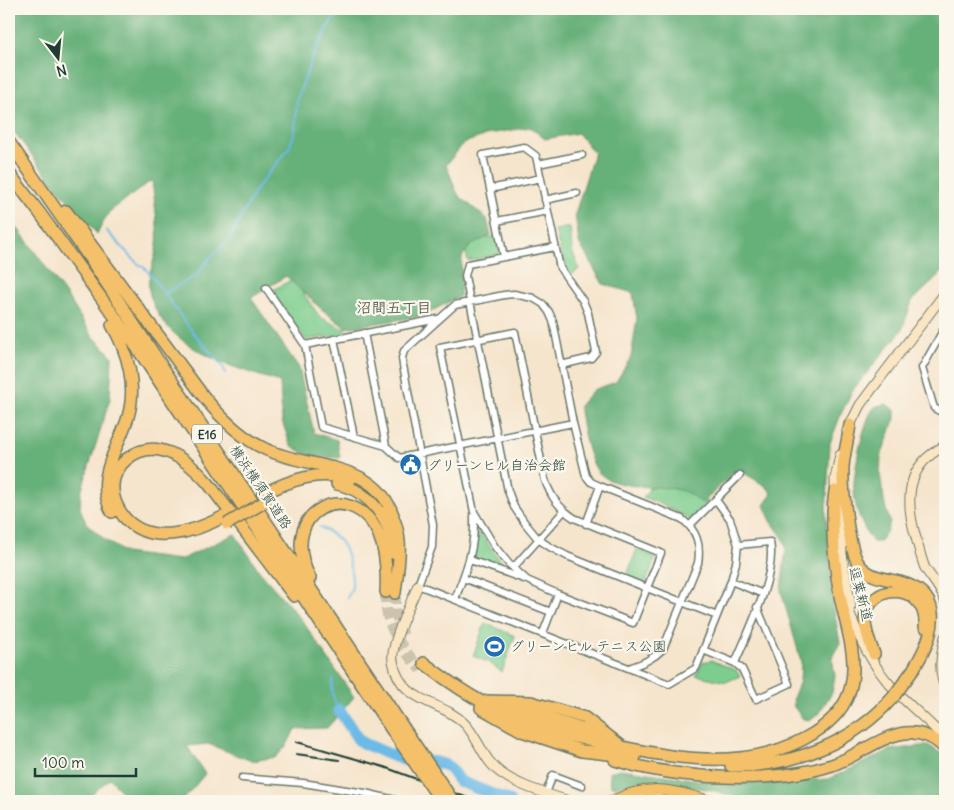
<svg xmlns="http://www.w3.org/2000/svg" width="954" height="810" font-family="Delius,'Klee One',sans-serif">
  <rect width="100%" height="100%" fill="#fbf7ec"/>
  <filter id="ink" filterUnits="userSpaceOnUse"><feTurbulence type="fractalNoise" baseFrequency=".02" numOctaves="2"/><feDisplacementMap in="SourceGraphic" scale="10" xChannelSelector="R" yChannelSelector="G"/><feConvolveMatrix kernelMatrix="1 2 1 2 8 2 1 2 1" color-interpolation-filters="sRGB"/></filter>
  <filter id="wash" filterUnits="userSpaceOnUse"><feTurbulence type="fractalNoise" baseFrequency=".0096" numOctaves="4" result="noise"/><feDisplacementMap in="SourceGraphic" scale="20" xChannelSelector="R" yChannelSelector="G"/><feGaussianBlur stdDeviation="1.12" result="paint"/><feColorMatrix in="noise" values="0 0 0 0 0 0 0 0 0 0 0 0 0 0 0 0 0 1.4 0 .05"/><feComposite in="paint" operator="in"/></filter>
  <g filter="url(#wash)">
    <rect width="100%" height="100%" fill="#f6e5cd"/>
    <path fill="#7dcd8e" stroke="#4e8561" d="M570 227 572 250 579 269 570 276 565 268 555 230Z
      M496 236 500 254 468 261 464 243Z
      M293 279 320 317 345 330 343 334 306 340 271 291Z
      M656 480 698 489 708 502 690 520 668 507 643 497Z
      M481 533 493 551 506 567 505 570 474 558 477 534Z
      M637 549 656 557 645 585 626 577Z
      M485 623 515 636 502 672 488 662 473 656Z
      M711 660 736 670 740 676 726 682 696 675 703 662Z"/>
    <path fill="#66b079" stroke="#427656" d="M9 9H945V270L912 301 902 330 852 391 841 414 830 443 826 516 833 604 840 643 832 657 835 676 832 693 818 714 811 720 803 719 794 707 793 698 800 681 801 661 781 591 786 548 783 538 771 521 764 505 772 494 767 487 741 471 733 472 703 503C695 498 687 491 679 490 655 484 608 492 595 467 585 449 583 426 579 406L593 390 616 382 631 357 637 319 633 293 603 284 579 243 575 214 594 153 578 133 545 139 530 127 489 134 464 143 446 165 458 195 487 219 491 235 470 246 462 257 460 296 422 316 346 328 320 308 286 276 251 298 299 368 314 433 337 440 340 458 310 456 291 446 282 421 280 382C231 367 160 347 149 290 146 279 156 257 157 245 159 229 154 198 152 180L109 212 97 234 52 182 9 125Z
      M9 216 71 302 91 334 112 356 110 399 81 492 80 508 86 523 104 539 125 553 180 560 235 534 260 572 301 619 354 697 327 728 295 729 287 745 276 757 252 761 208 744 187 746 205 774 182 801H129L110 778 85 801H9Z
      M886 404 895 410V418L881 457 880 474 885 506 890 522 887 531 879 542H873C862 527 854 508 854 488 853 474 864 416 875 407 878 405 883 405 886 404Z
      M928 745 945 756V801H748L712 790 646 780 615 787 610 786 609 772 620 769 726 784 829 779 890 750Z"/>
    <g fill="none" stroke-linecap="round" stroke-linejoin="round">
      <path stroke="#6cbae6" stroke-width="2" d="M106 230 136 262 147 270 192 331 224 368 225 374
        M164 294 197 275 208 260 230 238 256 189 289 148 295 131 297 99 315 51 332 20 350 9
        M320 527C328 531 337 536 342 544 348 552 353 577 352 587 351 591 349 594 347 598
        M333 679C331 692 333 699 339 710"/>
      <path stroke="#6cbae6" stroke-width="12" d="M339 710 358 739 363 743 388 754 405 760 434 762 445 765 449 767 459 781 509 801"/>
    </g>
  </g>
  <g filter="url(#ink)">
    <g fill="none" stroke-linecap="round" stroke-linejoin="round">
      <path stroke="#cbc3ae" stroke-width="11" stroke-dasharray="11 5.5" stroke-linecap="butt" d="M386 592C383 624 401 647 421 670
        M395 593 396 614 403 635"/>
      <defs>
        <path id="street" d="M538 164 582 155
          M490 189 541 178
          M545 200 577 193
          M497 221 548 211
          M555 247 468 264 465 276 508 491 514 507 525 523 538 539 550 547 567 556 717 616
          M504 257 483 155 524 147 536 156 560 268 583 301 588 313 596 352 591 358 561 365
          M266 288 305 345 321 427 386 446 399 458 573 423
          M945 327 922 368 934 408 945 414
          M515 332 545 480C551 497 559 508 574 518L661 553 633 623 558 594 527 580 509 564 495 547 474 512 440 347Z
          M364 333 386 446
          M334 339 354 437
          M305 345 438 319
          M586 524 600 486
          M690 525 740 475
          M470 560 524 579
          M513 568 564 511
          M463 578 551 612
          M731 581 763 594
          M455 599C467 568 475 549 474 516
          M543 633 558 594
          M703 650 735 663 742 669 756 699 789 684 757 607
          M735 663C748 632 777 575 770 542L738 545
          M629 668C643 663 653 659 663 649L698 563C701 544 697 531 682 519L600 486 591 482 586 476 573 423 553 321 549 312 543 304 533 298 514 294 504 295 455 305 404 351 402 358 403 365 433 525 432 547 418 585 669 684 696 668 731 581 736 563 738 545 730 519 716 500
          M242 778 303 783 365 793 399 801
          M635 792 641 799 658 798 681 801
          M546 793 553 775 582 786"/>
        <path id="secondary" d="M847 431 860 405 872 389 945 293
          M945 446C905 465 905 501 916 538 919 548 921 559 925 568 932 579 941 588 945 601
          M839 495 842 554 851 606
          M835 497V479L840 455
          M418 585C411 603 390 644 393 661 400 704 442 700 465 724 479 739 483 760 501 773 520 787 546 793 568 801
          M846 601C856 634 870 663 893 688 909 706 929 721 945 739
          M945 637C941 654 938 671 945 687"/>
        <path id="primary" d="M612 801C648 784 672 789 709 801"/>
        <path id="highway" d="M9 142 93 263 403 727
          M9 173 39 212 131 339 394 733
          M66 211 204 397C221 418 240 437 265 449 309 470 374 460 393 515
          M850 425C848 439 844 453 843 467 842 488 845 508 848 528 850 539 852 551 857 561 867 578 884 578 900 582 941 593 937 625 921 656
          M337 484C368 490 394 521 392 553
          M263 494C290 480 320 469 350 480
          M388 509C406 534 398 565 395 593
          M112 512C94 477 118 450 128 417 137 386 128 352 112 325
          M223 517C194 532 150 547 124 517 118 509 113 500 113 489 112 478 118 466 127 459 156 435 188 460 208 483L294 596
          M310 578C275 510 352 475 379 535 386 552 387 574 386 592
          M874 654C870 643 865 632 865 620 868 580 928 582 925 627
          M424 663C452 685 485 706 518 719 544 730 571 736 598 742 644 752 693 763 741 758 780 754 835 732 849 693 860 661 846 627 840 596 834 562 830 525 835 491
          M487 701 531 702 585 718 620 745
          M508 706 591 732 603 739
          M481 708 522 731 582 751 635 757
          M615 760C676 779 771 785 832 765 856 757 880 736 905 733 920 731 936 738 945 749
          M731 766C792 767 854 743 894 696"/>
      </defs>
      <use href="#street" stroke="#6a786a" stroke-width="9"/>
      <use href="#secondary" stroke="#6a786a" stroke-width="11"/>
      <use href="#primary" stroke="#6a786a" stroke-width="12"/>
      <use href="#highway" stroke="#6a786a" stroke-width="14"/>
      <use href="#street" stroke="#fff" stroke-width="6"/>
      <use href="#secondary" stroke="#fbe6c3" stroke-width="9"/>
      <use href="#primary" stroke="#f4c16a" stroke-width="10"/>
      <use href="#highway" stroke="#f4c16a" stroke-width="11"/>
      <path stroke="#1f3d34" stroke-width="2" d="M297 742 384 767 476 801
        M296 754 339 760"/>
      <defs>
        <path id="highway-bridge" d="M227 524 268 500
          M894 696 913 670 921 656
          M403 727 453 801
          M394 733 441 801"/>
      </defs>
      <use href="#highway-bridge" stroke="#6a786a" stroke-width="14" stroke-linecap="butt"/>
      <use href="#highway-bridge" stroke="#f4c16a" stroke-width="11"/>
    </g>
  </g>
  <defs>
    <symbol id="civic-disc" viewBox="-11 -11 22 22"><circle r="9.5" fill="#1f6fb2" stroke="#fbf7ec"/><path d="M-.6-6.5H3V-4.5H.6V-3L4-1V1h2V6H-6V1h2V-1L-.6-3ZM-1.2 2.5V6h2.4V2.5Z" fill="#fff"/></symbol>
    <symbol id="stadium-disc" viewBox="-11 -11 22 22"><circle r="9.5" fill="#1f6fb2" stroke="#fbf7ec"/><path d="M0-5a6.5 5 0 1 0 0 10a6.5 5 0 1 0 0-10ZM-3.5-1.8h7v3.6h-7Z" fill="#fff"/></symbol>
  </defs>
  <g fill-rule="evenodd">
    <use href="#civic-disc" x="398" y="452" width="25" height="25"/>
    <use href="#stadium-disc" x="482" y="634" width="25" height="25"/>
  </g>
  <g text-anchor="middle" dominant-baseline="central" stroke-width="4.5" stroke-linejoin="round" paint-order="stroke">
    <rect fill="#fbf7ec" stroke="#61756b" stroke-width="1" x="192" y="424.5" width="30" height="19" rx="4"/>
    <g font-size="12" font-weight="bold" fill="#1f3d34">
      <text x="207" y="434">E16</text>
    </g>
    <g font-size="14" fill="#1f3d34" stroke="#fbf7ec" text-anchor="start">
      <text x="427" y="465">グリーンヒル自治会館</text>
      <text x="510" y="646">グリーンヒル テニス公園</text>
    </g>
    <g font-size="14" fill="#1f3d34" stroke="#fbf7ec">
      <text transform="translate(261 487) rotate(56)">横浜横須賀道路</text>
      <text transform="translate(861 594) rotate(75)">逗葉新道</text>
    </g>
    <g font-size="15" font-weight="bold" fill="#5d6352" stroke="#fbf7ec">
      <text x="394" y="307">沼間五丁目</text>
    </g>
  </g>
  <rect width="954" height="810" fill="none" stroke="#fbf7ec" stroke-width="30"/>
  <g transform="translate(58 58) rotate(164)" stroke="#fbf7ec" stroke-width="4" paint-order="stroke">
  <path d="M0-4L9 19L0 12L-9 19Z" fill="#1f3d34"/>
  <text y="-8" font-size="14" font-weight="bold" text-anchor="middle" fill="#1f3d34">N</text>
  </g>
  <path d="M35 768v8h101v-8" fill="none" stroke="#1f3d34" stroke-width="2.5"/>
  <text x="42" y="768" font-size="15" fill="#1f3d34" stroke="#fbf7ec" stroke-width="4" paint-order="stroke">100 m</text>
</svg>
